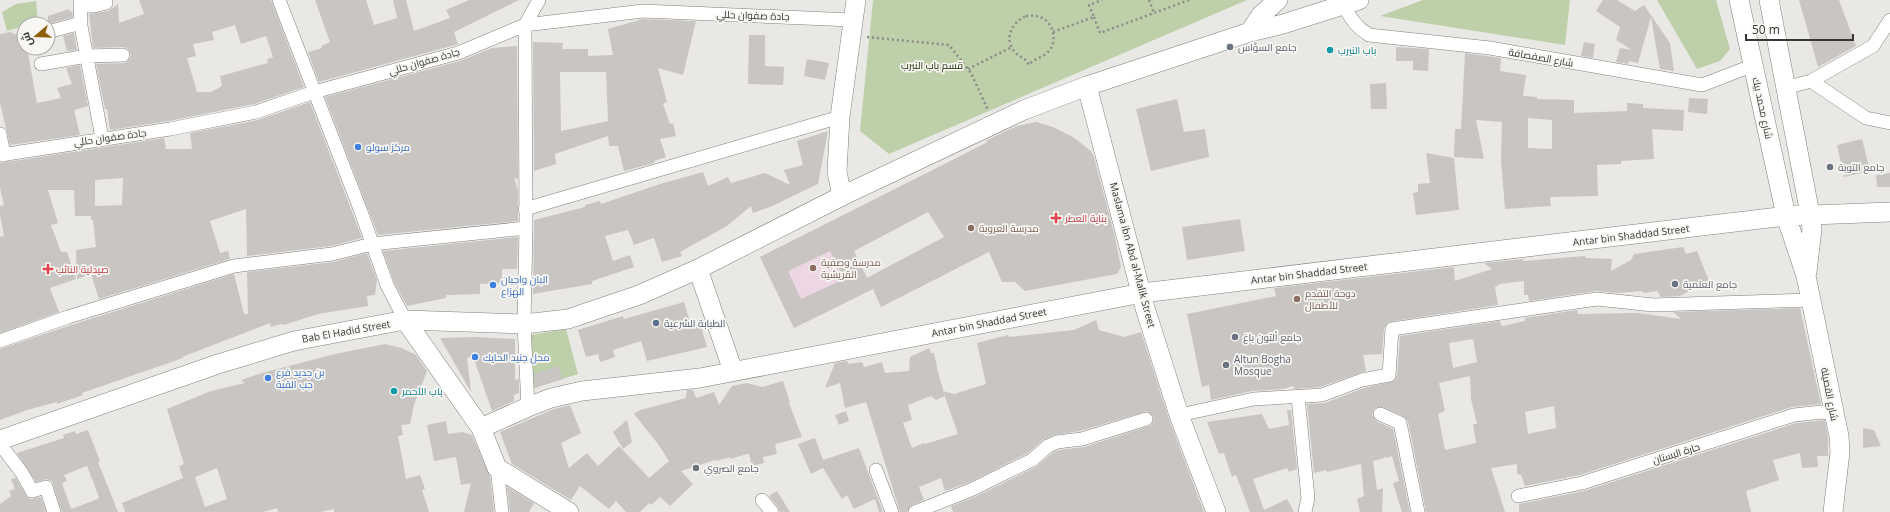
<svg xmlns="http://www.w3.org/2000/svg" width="1890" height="512" font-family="'Open Sans',Cairo,sans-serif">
  <rect width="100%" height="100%" fill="#eae8e5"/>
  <path fill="#eed7e4" d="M837 219 873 289 794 328 760 257Z"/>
  <path fill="#bed0a9" d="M873 0H1247L889 154 860 131Z
    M1423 0H1570L1565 45 1380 16Z
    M1657 0H1716L1730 49 1720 61 1697 69Z
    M36 1 38 22 24 24V26L7 31 2 12 16 4Z
    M566 329 578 374 531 389V335Z"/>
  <path fill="#c8c5c2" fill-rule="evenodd" d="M139 0H271L304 87 254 104 169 121 110 130 107 109H105L96 64 124 63 130 59 131 54 127 48 123 47 93 48 89 14 108 11 118 4 119 23 144 14ZM235 25 241 44 266 36 273 57 267 59 268 63 220 76 222 86 211 92H197L187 58 196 56 193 44 214 40 212 32Z
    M315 0H366L374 25 397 18 393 0H406L414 31 450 18 446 10 469 0H519L454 32 458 44 455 45 319 82 308 52 322 48 321 46 330 42Z
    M1603 0H1617L1635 11 1644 5 1670 43 1674 71 1660 69 1651 17 1638 63 1629 61 1628 64 1616 62 1620 48 1632 50 1616 40 1620 27 1596 11Z
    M1799 0H1839L1856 46 1818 67Z
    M69 9 70 12 72 11 73 17 48 24V16Z
    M643 19 696 21 683 75 658 68 667 102 663 104 670 124 673 123 676 136 660 139 666 157 654 161V163L624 171 618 146H609L608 136 555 154 556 164 534 171 533 42 563 43 562 49H588V56L613 55 608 29ZM560 72H606L608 121 561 131Z
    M10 32 24 38V48H27L37 103 61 98 57 88 72 84 66 68 80 65 88 106 74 110 80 135 10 145 0 103V34Z
    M74 33 77 50 67 51 63 36Z
    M749 35H765V66L784 67 783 85 748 84Z
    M1584 42 1595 44 1593 58 1581 56Z
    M517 46 518 179 514 178 518 190V221L378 235 325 97 460 61 492 48Z
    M1396 47 1429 49 1428 71 1413 70V61H1396Z
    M1465 53 1501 58 1500 71 1526 75 1523 96 1537 97V99L1574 100V113L1627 111V103L1643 104V108L1684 110 1683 131 1652 129 1654 159 1621 161V164L1597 165 1598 196 1550 197 1551 206 1505 209 1501 160 1502 122 1476 120 1484 159 1454 157 1455 129H1461ZM1528 118 1552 120V149L1528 148Z
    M807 59 829 63 825 80 804 76Z
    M1386 83 1387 109H1371L1370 84Z
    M1689 98 1708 99 1707 114 1688 112Z
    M1177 99 1184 132 1205 129 1209 157 1151 171 1136 109Z
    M310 102 362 238 331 246 247 256 246 209 210 221 220 253 228 251 230 259 99 299 91 274 77 279 76 250 96 247 93 220H91V216H75L74 190H48L58 223 51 225 61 252H67L76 279 50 288 59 312 0 333V237L4 236 0 215V206L4 205 0 188V163L164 138 166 149H192L190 133 258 120ZM123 178 122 205 95 206V180Z
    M1036 122 1053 127 1073 137 1091 151 1094 157 1114 233 1121 267 1117 274 1025 291 1015 282H1002L989 252 881 307 873 289 794 328 760 257 986 143 987 140 1017 126ZM928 212 944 237 867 278 854 251ZM830 251 844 279 801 299 788 271Z
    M828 131 818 184 770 207 753 213 751 206 727 226 680 252 682 256 662 262 654 238 634 245 628 230 605 236 613 261 630 255 634 267 592 281V284L533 294 534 220 585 207V205L600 201 601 204 660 184 703 172 708 186 728 177 731 183 765 173 790 185 784 170 803 165 797 141Z
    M1862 139 1870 171 1844 177 1837 145Z
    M1426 153 1454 158 1459 210 1416 215 1413 193 1418 192V184L1430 183Z
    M1890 173V187H1877L1876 175Z
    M1240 219 1245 251 1187 260 1182 227Z
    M518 237 517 269H502V283L480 284V294L446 295V298L407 306 394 282 383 251Z
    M1683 247 1686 254 1697 251 1709 281 1680 296 1661 297 1657 291 1644 293 1641 291 1617 293 1596 291 1529 301 1528 295H1524V281L1499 284V285L1495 287 1498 305 1388 322 1384 328 1382 354 1363 355 1366 371 1320 387 1295 389 1293 386 1283 389 1252 391 1211 400 1209 385 1202 387 1187 314 1276 296 1274 288 1454 267 1455 281 1492 269 1484 263 1523 259V261L1585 256 1586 258 1612 259 1611 271 1631 260 1634 254Z
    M367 253 377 280 375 295 367 296 368 306 318 314 284 325 281 324 271 327 270 323 182 357 183 358 82 393 83 395 57 404V402L27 410 0 420V349L71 325 234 274 244 314H248L247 272 333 262Z
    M684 302 692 329 701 326 707 347 647 361 641 341 613 350 615 357 600 362 598 354 586 357 578 330 623 316 624 319Z
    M1800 308 1821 404 1792 407 1580 475 1525 486 1521 475 1517 474V464L1491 468 1505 512H1426L1408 421 1403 416 1383 407 1375 408 1372 415 1376 421 1393 429 1410 512H1402L1393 483 1399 481 1392 456 1385 458 1384 455V458L1373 461 1377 490 1383 488 1382 512H1360L1357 499 1364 496 1361 464 1327 472 1326 470 1314 473 1307 404 1325 403 1364 388 1394 381 1397 376 1400 336 1500 321 1501 325 1503 326 1525 321V318L1577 310 1578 314 1638 313 1681 319 1673 312ZM1473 339 1477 362 1453 368 1449 343ZM1470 376 1471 399 1477 424H1473L1476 443 1445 450 1438 414 1445 411 1439 383ZM1554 406 1556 428 1528 434 1525 412Z
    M1096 320 1099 330 1124 337 1141 332 1169 419 1204 512H953L951 506 977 496 1036 467 1052 453 1059 450 1084 447 1149 426 1152 424 1154 417 1147 411 1080 431 1054 435 1043 440 1028 453 970 482 945 491 941 478 919 487 924 500 912 505 907 512H900L866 402 845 408 840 383 825 388 835 363 847 361 849 364 862 362 864 367 882 362 885 373 909 371 910 357 929 348 931 353H934L938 372 945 396 936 400 931 396 908 405 912 420 903 423 912 448 924 443 925 444 958 434 943 391 954 394 986 384 977 343 1008 335 1009 337 1074 330Z
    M476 337 515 339V380L519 379V393L514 395V401L492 411 473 356 467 358 471 392 440 338Z
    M385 344 402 348 416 355 427 371 414 405 410 424 401 425 403 435 398 436 406 479 420 475 425 489 422 490 429 512H334V509L321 512H278L277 508 263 512H125L122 503 183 478 179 466 184 464 167 409 211 391 245 383 241 380 262 373 335 354ZM217 468 227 499 205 507 195 477Z
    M558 366 563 379 535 388 534 374Z
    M783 381 790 402 789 403 802 437 775 444 777 454 763 457 764 463 752 466 749 454H747L730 459V457L716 461 715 460 681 471 693 484 670 506 660 497 651 505 649 503 640 512H626L616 501 609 509 580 486 571 500 512 464 500 432 554 409 570 405 581 433 561 443 569 468 587 453 598 466 619 446 649 478 669 461 658 444 634 414 640 410 686 398 687 390H693L696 398 714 392 719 405 732 386 747 383 762 387Z
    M1287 410H1291L1297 469 1289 472 1287 468 1253 479 1264 510 1287 499 1294 512H1250L1236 475 1232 477 1224 453 1219 454 1207 422 1262 414 1269 429 1289 425Z
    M846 411 849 421 839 425 835 415Z
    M627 420 632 442 623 449 613 432Z
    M1825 420 1828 437V456H1817L1818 467 1802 468 1800 453 1773 460 1779 480 1746 491 1751 512H1519V504L1584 491 1796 423Z
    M446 421 448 434 462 432 472 435 490 476 494 512H464L471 483 461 485 456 457 434 461 427 425Z
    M1863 428 1874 430 1881 446 1863 448Z
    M88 430 100 461 98 462 118 512H62L52 481 47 479 36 482 17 453 64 438 63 435 75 431 76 434ZM87 466 99 497 98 499 71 509 62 483 67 481 64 475Z
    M815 438 823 460 859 448 883 512H879L875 499 854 509 847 495 842 499 823 468 811 474 798 444Z
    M16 478 27 497 31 499 41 497 46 512H0V504L11 496 9 491 15 489 11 479Z
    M507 487 534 503 529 512H510Z
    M777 491 790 512H780L778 507 769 496Z"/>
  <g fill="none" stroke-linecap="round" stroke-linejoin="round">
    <defs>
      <path id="street" d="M80 0 81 26 102 138
        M279 0 360 209 387 285 405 320
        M1343 0C1347 15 1356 27 1369 35L1490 48 1702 85 1754 65
        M80 6H94L106 3
        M48 32 81 23
        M41 64 87 56 123 55
        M1811 81 1866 118 1890 123
        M1785 88 1811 81 1873 46 1890 20
        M0 134 4 155
        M0 155 170 129 256 112 314 92 458 53 525 25 643 11 852 20
        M525 209 840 117
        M0 341 68 317 234 266 332 254 372 244 526 228
        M1298 397 1308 498 1305 512
        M528 407 524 324 526 228 525 25 539 0
        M1380 414 1400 423 1418 512
        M1179 415 1254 399 1322 395 1362 380 1389 375 1392 329 1597 299 1653 305 1811 300
        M0 444 22 473 32 491 46 487 54 512
        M497 468 502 512
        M876 470 892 512
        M1518 496 1582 483 1794 415 1822 412 1835 414
        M762 500 772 512
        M915 512 973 489 997 477 1032 460 1048 446 1057 442 1082 439 1146 419"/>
      <path id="secondary" d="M1739 0 1786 216 1806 276 1839 436 1840 452 1833 512
        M1769 0 1810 214 1812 229 1807 272
        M1250 32 1261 15 1278 0
        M1087 86 1145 308 1179 415 1216 512
        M842 196 837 172 840 117 856 0
        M698 269 733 371
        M405 320 481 428 497 468 569 512
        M481 428 528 407 551 398 582 391 700 378 1142 293 1786 216 1890 212
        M0 440 218 364 294 341 405 320 524 324 568 319 639 295 698 269 842 196 1024 110 1087 86 1250 32 1283 24 1359 0"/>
    </defs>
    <use href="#street" stroke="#81807c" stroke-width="14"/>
    <use href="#secondary" stroke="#81807c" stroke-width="20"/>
    <path stroke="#8d8b89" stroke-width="2.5" stroke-dasharray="2 3" stroke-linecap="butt" d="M1149 0 1154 13
      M1026 16C1029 16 1033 15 1036 16 1052 18 1059 39 1049 51 1043 58 1034 58 1029 65 1025 57 1020 58 1015 52 1003 39 1012 22 1026 16Z
      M1094 17 1100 33 1189 0
      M1053 32 1094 17 1089 5 1102 0
      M867 37 949 45 971 73 988 110
      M968 69 1012 47"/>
    <use href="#street" stroke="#fff" stroke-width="13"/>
    <use href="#secondary" stroke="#fff" stroke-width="19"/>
  </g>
  <g fill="#6b7280" stroke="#f7f6f2" stroke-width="1.5">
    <circle cx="1230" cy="47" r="4"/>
    <circle cx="1830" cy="167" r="4"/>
    <circle cx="1675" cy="284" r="4"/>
    <circle cx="1235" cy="337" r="4"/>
    <circle cx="1226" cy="365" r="4"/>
    <circle cx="696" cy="468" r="4"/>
  </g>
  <g fill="#0f9aa8" stroke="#f7f6f2" stroke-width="1.5">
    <circle cx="1330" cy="50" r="4"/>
    <circle cx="394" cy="391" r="4"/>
  </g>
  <g fill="#3f7fe0" stroke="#f7f6f2" stroke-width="1.5">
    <circle cx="358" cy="147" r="4"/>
    <circle cx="493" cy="285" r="4"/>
    <circle cx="475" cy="357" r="4"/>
    <circle cx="268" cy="378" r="4"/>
  </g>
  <g fill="#e0444e" stroke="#f7f6f2" stroke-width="1.5">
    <path d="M1054 212h4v4h4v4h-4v4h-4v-4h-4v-4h4z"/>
    <path d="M46 263h4v4h4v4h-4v4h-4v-4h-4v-4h4z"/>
  </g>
  <g fill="#8d6e63" stroke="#f7f6f2" stroke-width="1.5">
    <circle cx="971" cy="228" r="4"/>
    <circle cx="813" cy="268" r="4"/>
    <circle cx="1297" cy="299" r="4"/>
  </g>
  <circle fill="#5c6f8a" stroke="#f7f6f2" stroke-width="1.5" cx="656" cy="323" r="4"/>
  <g text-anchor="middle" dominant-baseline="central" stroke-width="3.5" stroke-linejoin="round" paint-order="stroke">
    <g font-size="10" fill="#383736" stroke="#f7f6f2">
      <text transform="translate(753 15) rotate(2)">جادة صفوان حللي</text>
      <text transform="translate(1541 57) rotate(10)">شارع الصفصافة</text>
      <text transform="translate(424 61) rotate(-16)">جادة صفوان حللي</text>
      <text transform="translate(1763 108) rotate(78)">شارع محمد بيك</text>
      <text transform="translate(110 137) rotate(-8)">جادة صفوان حللي</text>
      <text transform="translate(1631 235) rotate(-7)">Antar bin Shaddad Street</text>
      <text transform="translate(1133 255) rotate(75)">Maslama ibn Abd al-Malik Street</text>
      <text transform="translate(1309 273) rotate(-7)">Antar bin Shaddad Street</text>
      <text transform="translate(989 322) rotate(-11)">Antar bin Shaddad Street</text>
      <text transform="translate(346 331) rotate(-10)">Bab El Hadid Street</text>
      <text transform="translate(1830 394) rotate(79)">شارع القصيلة</text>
      <text transform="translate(1676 453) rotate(-17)">حارة البستان</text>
    </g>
    <g font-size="10" fill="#5b616d" stroke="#f7f6f2" text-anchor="start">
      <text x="1238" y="47">جامع السوَّاس</text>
      <text x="1838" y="167">جامع التوبة</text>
      <text x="1683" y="284">جامع العلمية</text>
      <text x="1243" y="337">جامع ألتون باغ</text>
      <text x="1234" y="359">Altun Bogha<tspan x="1234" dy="12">Mosque</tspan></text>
      <text x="704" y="468">جامع الصروي</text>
    </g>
    <g font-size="10" fill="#0d838f" stroke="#f7f6f2" text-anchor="start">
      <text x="1338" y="50">باب النيرب</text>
      <text x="402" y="391">باب الأحمر</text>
    </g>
    <g font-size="10" fill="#203005" stroke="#f7f6f2">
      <text x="932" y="65">قسم باب النيرب</text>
    </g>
    <g font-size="10" fill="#366cbe" stroke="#f7f6f2" text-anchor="start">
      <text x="366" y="147">مركز سولو</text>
      <text x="501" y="279">البان واجبان<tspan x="501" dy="12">الهزاع</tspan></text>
      <text x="483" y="357">محل جنيد الحايك</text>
      <text x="276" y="372">بن جديد فرع<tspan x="276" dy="12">جب القبة</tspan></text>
    </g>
    <g font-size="10" fill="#be3a42" stroke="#f7f6f2" text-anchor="start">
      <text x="1065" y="218">بناية العطر</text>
      <text x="56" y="269">صيدلية النائب</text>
    </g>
    <g font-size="10" fill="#785e54" stroke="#f7f6f2" text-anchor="start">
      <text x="979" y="228">مدرسة العروبة</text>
      <text x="821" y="262">مدرسة وصفية<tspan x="821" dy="12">القريشية</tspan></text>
      <text x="1305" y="293">دوحة التقدم<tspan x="1305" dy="12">للأطفال</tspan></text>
    </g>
    <g font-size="10" fill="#4e5e75" stroke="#f7f6f2" text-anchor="start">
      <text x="664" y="323">الطبابة الشرعية</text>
    </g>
  </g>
  <g transform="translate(36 36) rotate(251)"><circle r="19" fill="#f7f6f2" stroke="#abaaa7"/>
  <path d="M0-3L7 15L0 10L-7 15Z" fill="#8d5f06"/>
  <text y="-6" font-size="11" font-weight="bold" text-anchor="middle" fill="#383736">ش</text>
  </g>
  <path d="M1746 34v6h107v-6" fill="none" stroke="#383736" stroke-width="2"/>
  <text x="1752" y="34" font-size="12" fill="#383736" stroke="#f7f6f2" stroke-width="3" paint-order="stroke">50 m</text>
</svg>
